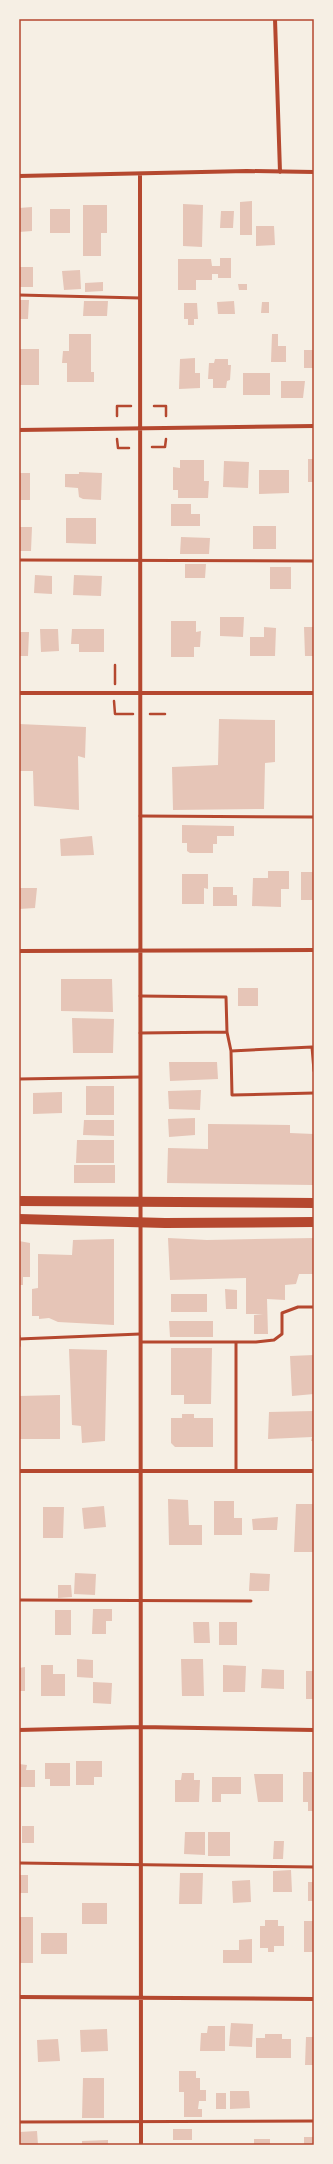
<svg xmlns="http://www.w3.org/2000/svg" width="333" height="2164" font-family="'Work Sans',sans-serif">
  <rect width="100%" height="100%" fill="#f6efe4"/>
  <path fill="#e6c5b7" d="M252 201V235H240V202Z
    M183 204 203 205 202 247 183 246Z
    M83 205H107V233H101V256H83Z
    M32 207V231L19 232V208Z
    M50 209H70V233H50Z
    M221 211H234L233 228H220Z
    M256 226H274L275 245 256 246Z
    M220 258H231V278H218V274H212V280H196V290H178V259H211L212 266H220Z
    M19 267H33V287H19Z
    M80 270 81 289 64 290 62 271Z
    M103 282V291L85 292V283Z
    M238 284H247V290H239Z
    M19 300H29L28 319H19Z
    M84 301H108L107 316H83Z
    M234 301 235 314H218L217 302Z
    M262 302H269V313H261Z
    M184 303H197L198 319H194V325H188V319H184Z
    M69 334H91V372H94V382H67V363H62L63 351H69Z
    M272 334H278V346H286V362H271Z
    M19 349H39V385H20Z
    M304 350H314V368H304Z
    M195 358V373H200V388L179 389 180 359Z
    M215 359H228V365H231L230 380 227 381 226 388H213V379H208L209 363H214Z
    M243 373H270V395H243Z
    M281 381H305L303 398H281Z
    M308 459H314V482H308Z
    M180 460H204V481H209L208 498H178V490H173V467L180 468Z
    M224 461 249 462 248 488 223 487Z
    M259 470H289V493L259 494Z
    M79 472 102 473 101 500 83 499 79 497 78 488 65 487V474H79Z
    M19 473H30V500H19Z
    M171 504H191V514H200V526H171Z
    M66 518H96V544L66 543Z
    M253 526H276V549H253Z
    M19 527H32L31 551H19Z
    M181 537 210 538 209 554H180Z
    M185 564H206L205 578H185Z
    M270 567H291V589H270Z
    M35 575 52 576V594L34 593Z
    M74 575 102 576 101 596 73 595Z
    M220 617H244L243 637 220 636Z
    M171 621H196V632L201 631 200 647H194V657H171Z
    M264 627 276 628 275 656H250V637H264Z
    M304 627H314V656H305Z
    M40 629H58L59 651 41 652Z
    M72 629H104V652H79V644H71Z
    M19 632H29L28 656H19Z
    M219 719 275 720V762L265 763 264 809 173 810 172 767 218 765Z
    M19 724 86 727 85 758 78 756 79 810 34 806 33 771H19Z
    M182 825 234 826V836H217V844H213V853H190L187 851V843H182Z
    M92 836 94 855 61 856 60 839Z
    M268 871H289V889H281V907L252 906 253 878H268Z
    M301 872H314V900H301Z
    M182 874H208V889L204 888V904H182Z
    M213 887H233V895H237V906H213Z
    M19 888H37L35 908 19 909Z
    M61 979H112L113 1012 61 1011Z
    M238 988H258V1006H238Z
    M72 1018 114 1019 113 1053H73Z
    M169 1062H217L218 1079 170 1081Z
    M86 1086H114V1115H86Z
    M201 1090 200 1110 169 1109 168 1091Z
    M62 1092V1113L33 1114V1093Z
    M195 1118V1135L169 1137 168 1119Z
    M84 1120H114V1136L83 1135Z
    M208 1124 290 1125V1133L314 1134V1185L167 1183 168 1148 208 1149Z
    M77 1140H114V1163H76Z
    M74 1165H115V1183H74Z
    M168 1238 207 1240 314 1238V1274H299L296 1284 285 1285V1300L267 1299 268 1334H254V1315L263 1314H246V1278L170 1280Z
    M114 1239V1325L58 1322 49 1318 39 1319V1316H32V1289L38 1288V1254L72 1255 73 1240Z
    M19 1241 30 1243V1277H23V1285H19Z
    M225 1289 237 1290V1309H226Z
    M171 1294H207V1312H171Z
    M169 1321H213V1337H170Z
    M171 1348H212L211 1404H184V1395H171Z
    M69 1349 107 1350 105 1441 82 1443 81 1426 72 1425Z
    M314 1355V1394L292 1396 290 1356Z
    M60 1395V1439H19V1396Z
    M314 1411V1441H311L312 1437 268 1439 269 1412Z
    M182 1414H194V1418H213V1447H175L171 1443V1418H182Z
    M168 1499 188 1500 189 1525H202V1545H169Z
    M214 1501H234V1518H242V1535H214Z
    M296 1504H314V1552H294Z
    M104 1506 106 1527 84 1529 82 1508Z
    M43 1507H64L63 1538H43Z
    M278 1517 277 1530H253L252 1519Z
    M75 1573 96 1574 95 1595 74 1594Z
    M250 1573 270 1574 269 1591H249Z
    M58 1585H71L72 1597 58 1598Z
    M93 1609H112V1621H106V1634H92Z
    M55 1610H71V1635H55Z
    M193 1622H209L210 1643H194Z
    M219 1622H237V1645H219Z
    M77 1659 93 1660V1678L77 1677Z
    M181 1659H203L204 1696H182Z
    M41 1665H53V1674H65V1696H41Z
    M223 1665 246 1666 245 1692H223Z
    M25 1667V1691H19V1668Z
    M262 1669 284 1670V1689L261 1688Z
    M306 1671H314V1699H306Z
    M93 1682 112 1683 111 1704 93 1703Z
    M76 1761H102V1777H94V1785H76Z
    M45 1763H70V1786H50V1779H45Z
    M19 1764 27 1765 26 1770H35V1787H19Z
    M303 1772H314V1811H308V1802H303Z
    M182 1773H194V1780H200L199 1802H175V1780H181Z
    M254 1774H283V1802H258Z
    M212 1777H241V1794H221V1802H212Z
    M22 1826H34V1843H22Z
    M185 1832H205V1855L184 1854Z
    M208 1832H230V1856H208Z
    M274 1841H284L283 1859H273Z
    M291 1870 292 1892H273V1871Z
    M180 1873H203L202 1904H179Z
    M19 1875H28V1893H19Z
    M250 1880 251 1902 233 1903 232 1881Z
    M308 1882H314V1901H308Z
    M82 1903H107V1924H82Z
    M19 1917H33V1963H19Z
    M265 1920H278V1926H284V1946H274V1952H268V1948H260V1926H265Z
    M304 1921H314V1952H304Z
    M41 1933H67V1954H41Z
    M252 1939V1963H223V1950H239V1940Z
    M231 2023 253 2024 252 2047 229 2046Z
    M208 2026H225V2051H200L201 2033H207Z
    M107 2029 108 2051 81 2052 80 2030Z
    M265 2034H282V2039H291V2058H256V2038H265Z
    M306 2037H314V2065H305Z
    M58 2039 60 2061 38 2062 37 2040Z
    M179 2071H196V2078H200V2090H206V2101H199L198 2109H202V2117H184V2092H179Z
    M83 2078H104V2118H82Z
    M230 2091H249L250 2108 230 2109Z
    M216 2093H226V2109H216Z
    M173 2129H192V2140H173Z
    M37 2131 38 2145H19V2132Z
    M304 2137H314V2145H304Z
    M254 2139H270V2145H254Z
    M108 2140V2145H82V2141Z"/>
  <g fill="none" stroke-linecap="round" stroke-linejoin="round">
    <path stroke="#b5482f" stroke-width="2.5" d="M154 406H166V416
      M117 416V406H131
      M117 439 118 448H129
      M152 447H165L166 439
      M115 684V665
      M114 701 115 714H133
      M150 714H165"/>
    <path stroke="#b5482f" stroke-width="3" d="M19 295 140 298
      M19 560 314 561
      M140 816 314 817
      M227 1032 231 1051
      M140 1033 227 1032 226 997 140 996
      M314 1071 312 1047 231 1051 232 1095 314 1093
      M19 1079 140 1077
      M19 1336V1346
      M19 1339 140 1334
      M141 1342H256L274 1340 282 1334V1313L298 1307H314
      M236 1342V1471
      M19 1600 251 1601
      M19 1863 314 1867
      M19 2122 314 2121"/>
    <path stroke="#b5482f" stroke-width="4" d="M275 19 280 172
      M140 175 141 2145
      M19 176 247 171 314 172
      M19 430 314 426
      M19 693H314
      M19 951 314 950
      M19 1471H314
      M19 1730 141 1727 314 1730
      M19 1997 314 1999"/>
    <path stroke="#b5482f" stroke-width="10" d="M19 1201 314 1203
      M19 1219 165 1223 314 1222"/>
  </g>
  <rect width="333" height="2164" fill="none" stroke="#f6efe4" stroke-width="40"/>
  <rect x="20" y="20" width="293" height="2124" fill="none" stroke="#b5482f" stroke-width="1.5"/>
</svg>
